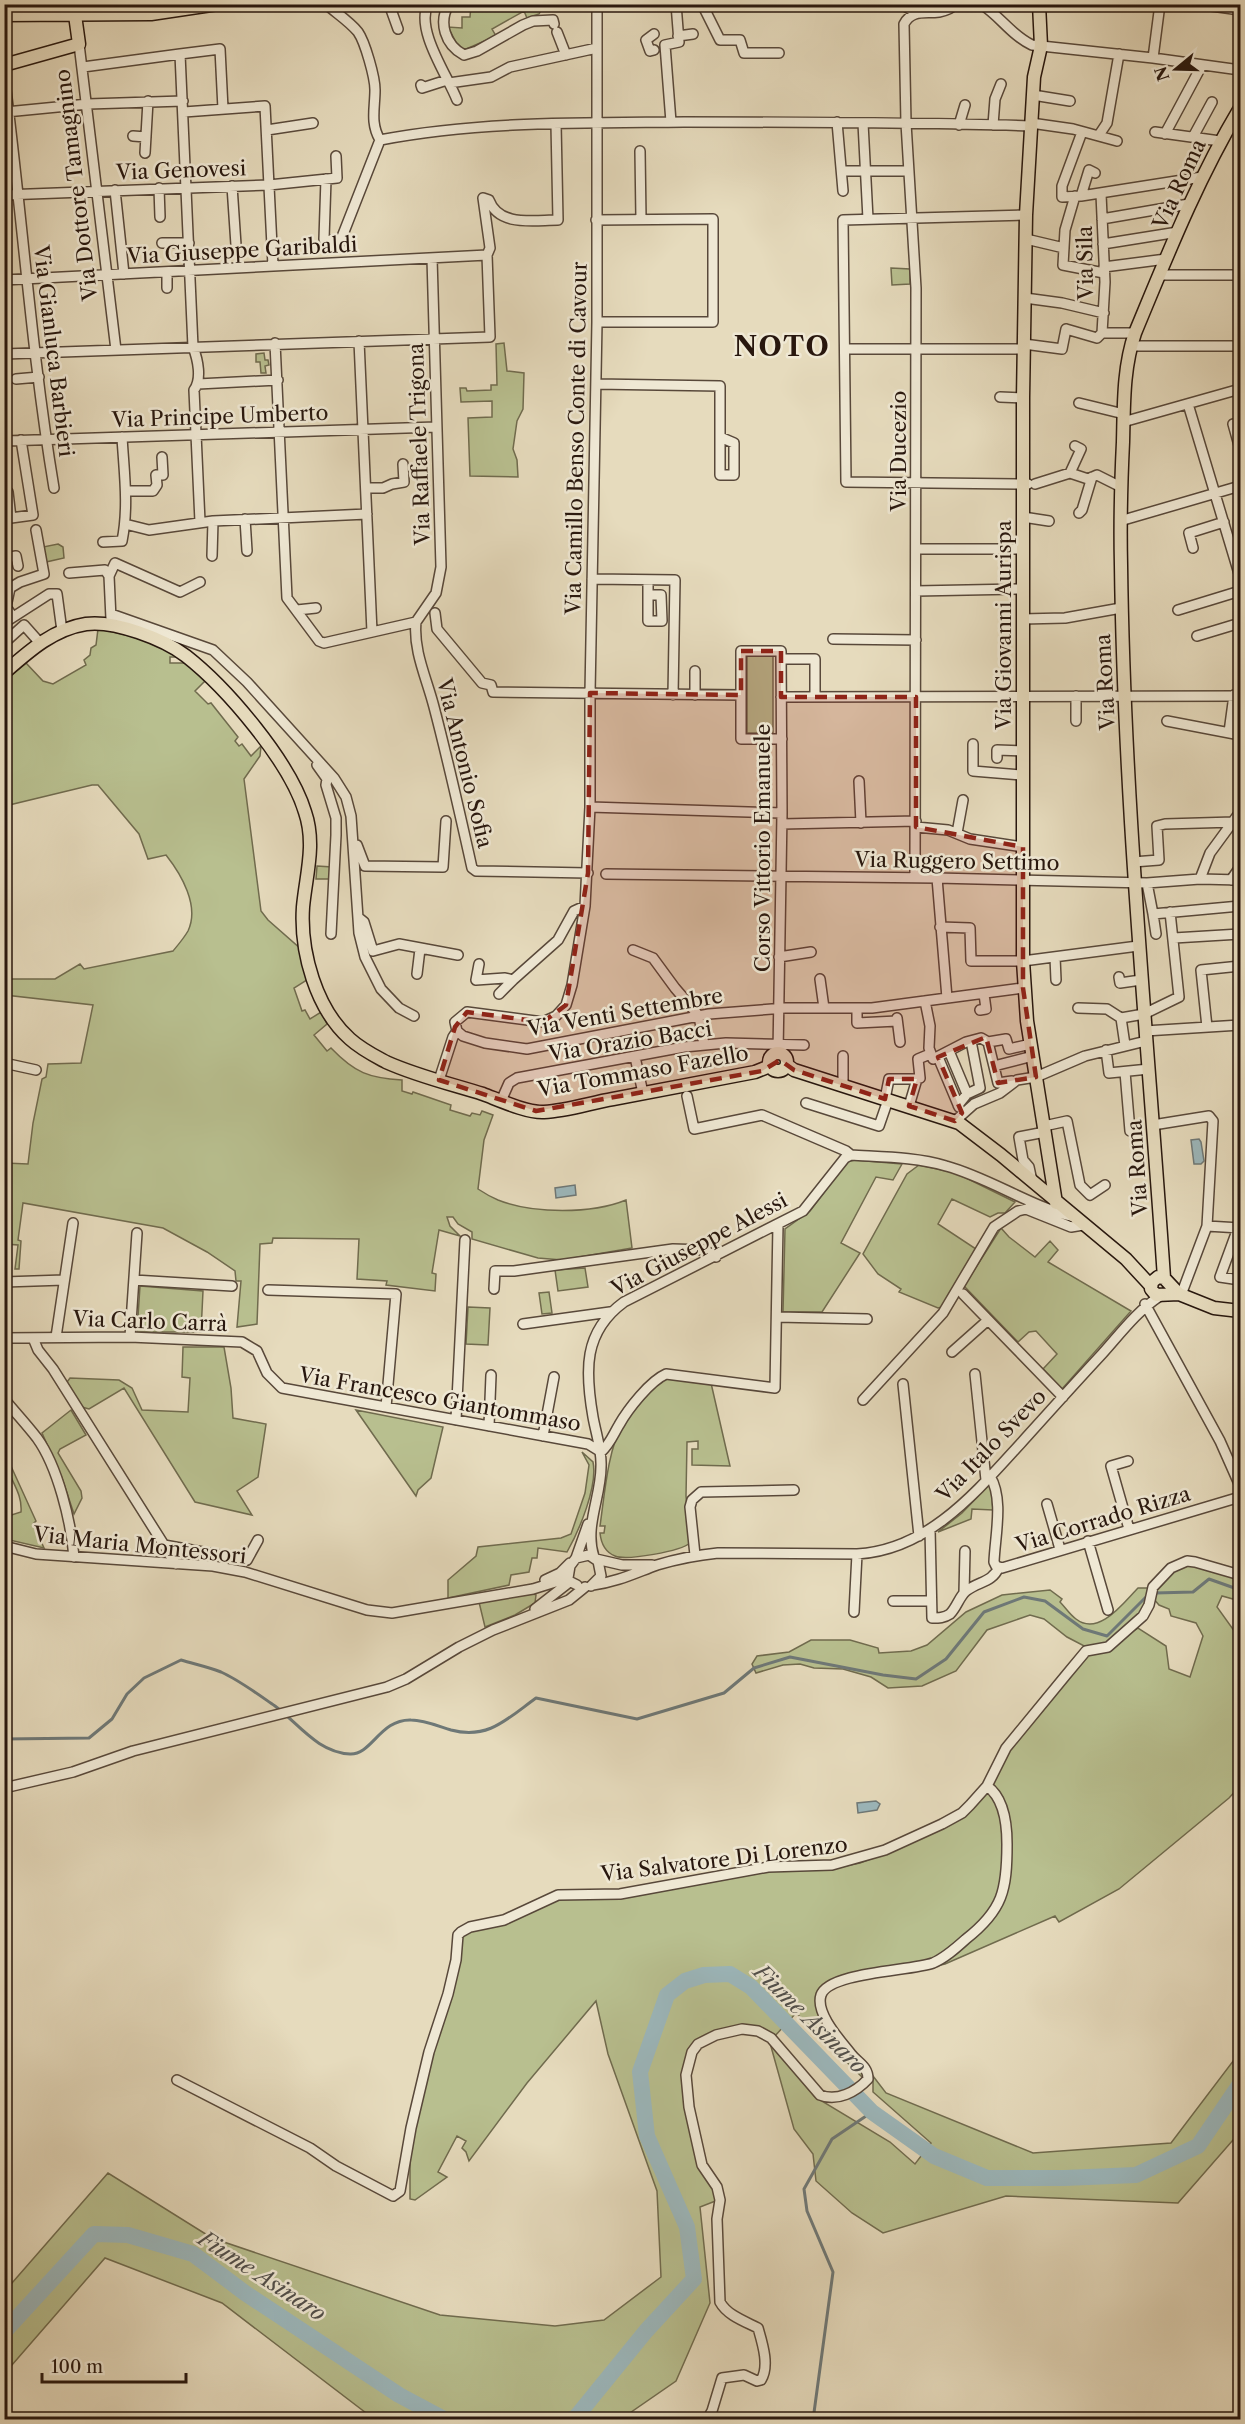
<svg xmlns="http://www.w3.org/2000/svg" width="1245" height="2424" font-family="'Libre Caslon Text',serif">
  <rect width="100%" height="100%" fill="#e6dbbd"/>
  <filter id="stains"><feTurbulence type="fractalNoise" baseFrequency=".00333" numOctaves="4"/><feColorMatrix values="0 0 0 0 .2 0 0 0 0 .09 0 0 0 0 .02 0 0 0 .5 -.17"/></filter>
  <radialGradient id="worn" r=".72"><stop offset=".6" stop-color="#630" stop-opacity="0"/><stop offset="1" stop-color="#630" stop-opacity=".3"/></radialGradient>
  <path fill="#b8bf8f" stroke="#706b4e" stroke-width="1.5" d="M471 5H544L539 14 527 18 524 11 492 29 496 36 464 50 458 46 448 27 462 28V17H470Z
    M891 268 910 269V284L892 285Z
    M504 343 507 371 524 373 523 409 517 421 513 449 517 460 518 477 470 476 468 418 492 417V401L461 402 460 388H466L467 391 491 390V385H497L496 344Z
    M264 353 265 360H268L269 365 265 366 266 373H261L260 362H256V354Z
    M58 544 63 547 64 558 46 562 43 547Z
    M98 629C126 634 153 641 177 657H170V663H186L205 681 195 691 208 704 211 703 238 737 235 741 239 746 242 744 251 756 261 746 260 756 244 779 261 911 268 920 302 950 307 980 294 988 302 1011 305 1010 310 1019 321 1012 327 1024 314 1035 327 1051 331 1048C355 1073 369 1078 402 1080V1091L412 1094 413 1092 451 1105 450 1110 470 1116 472 1113 480 1115 482 1111 493 1115 484 1140 478 1189C484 1193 491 1197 498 1200 533 1214 592 1214 626 1200L632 1248 562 1260 538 1258 472 1239V1232L458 1224 453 1217H447L450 1226 460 1236 439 1230 432 1273 436 1274 435 1291 386 1285 387 1281 357 1279 359 1239 273 1238 272 1243 260 1244 257 1324 237 1327 241 1281H236L235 1271 207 1252 163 1228 23 1203 18 1240 21 1241 19 1269H15L18 1245 5 1244V1163L28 1164 33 1123 42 1079 46 1077 48 1064 81 1063 93 1005 5 995V979H55L80 964 84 969 173 951C178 945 184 938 188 931 200 906 181 874 166 855L148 859 139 834 98 785H92L5 806 4 681 26 663 43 681 53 684 86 665 84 660 90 655 91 648 96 645Z
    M747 656H773V733H747Z
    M317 866 332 867 330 879H316Z
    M855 1160 902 1164 893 1180 876 1177 841 1243 860 1253 822 1312H783L785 1229 810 1211 847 1162Z
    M919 1165 956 1173 1015 1202 1005 1213H998L990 1217 952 1199 938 1224 976 1249 942 1307 938 1308 899 1292 901 1289 878 1274 863 1254 907 1174Z
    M1001 1228 1009 1237 1035 1257 1050 1241 1058 1250 1048 1262 1131 1311 1062 1389 1043 1369 1057 1354 1036 1331 1029 1332 1018 1342 964 1286Z
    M585 1268 588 1287 558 1291 555 1270Z
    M140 1286 203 1291 201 1332H137Z
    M549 1292 552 1313 542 1314 539 1293Z
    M468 1307 490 1308 488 1345 466 1344Z
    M183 1347H224L231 1388 233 1418 266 1424 258 1477 237 1491 252 1515 195 1502 124 1388 89 1409 82 1407 67 1382 70 1378 119 1380 132 1388 142 1410 188 1412 190 1378 182 1377Z
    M667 1377 711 1383 730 1466 692 1465V1449H698V1441L687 1442 686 1496 690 1543C681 1551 627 1561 615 1556 605 1552 601 1543 600 1533H604L605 1526H600C604 1499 608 1448 622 1426 633 1409 649 1394 661 1379Z
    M71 1410 86 1435 60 1449 58 1453 81 1491 82 1498 74 1514 62 1478 42 1433Z
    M356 1410 443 1427 431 1478 418 1490 416 1496Z
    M582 1452 593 1462C598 1486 579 1531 567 1552L538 1548 537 1558H532L529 1572 511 1575 509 1585 448 1598V1580L476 1556 478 1547 561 1538 571 1534 585 1493 589 1465Z
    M5 1453 36 1521 33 1524 44 1548 5 1539V1517L21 1512C23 1489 4 1475 5 1453Z
    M988 1486 991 1487 993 1510 972 1509 971 1519 938 1532 962 1513Z
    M1191 1565 1240 1578V1601L1222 1596 1217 1607 1240 1639V1786L1229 1798 1119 1889 1059 1922 1055 1916 945 1964 932 1967C970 1945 1011 1917 1009 1867 1008 1857 1006 1846 1004 1836 1001 1815 1001 1802 992 1783L1008 1750 1086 1657 1138 1628 1166 1646 1169 1669 1190 1677 1203 1636 1196 1623 1171 1616 1169 1609 1159 1605 1153 1598V1591L1176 1569Z
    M1138 1588H1149L1142 1611 1108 1643 1086 1647 1067 1637 1044 1619 1030 1615 987 1630 956 1671 922 1686 888 1688 871 1677 843 1669 814 1668 800 1664 783 1665 756 1673 752 1664 757 1656 789 1652 811 1640H850L878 1648 879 1653 911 1651 927 1645 966 1612 1002 1595 1050 1590 1062 1599 1060 1602C1065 1607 1070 1615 1076 1619 1099 1637 1124 1602 1138 1588Z
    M532 1593 536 1595 535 1603 515 1615 485 1627 479 1602Z
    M988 1791 994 1796 1005 1828 1001 1889 981 1925 936 1959 833 1980 817 2002 864 2075 862 2077 796 2013 774 2037 766 2030 757 2028 693 2046 687 2105 718 2200 700 2207 710 2303 676 2381 621 2419H374L222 2303 105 2258 5 2373V2291L108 2173 212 2238 440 2315 555 2326 604 2320 661 2277 657 2191 608 2054 596 2001 527 2083 469 2161 466 2152 462 2148 466 2141 457 2136 438 2172 447 2177 415 2200 410 2199V2151L413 2129 462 1934 550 1901 766 1870 840 1867 860 1863 889 1852 946 1825Z
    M770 2043 815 2097 890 2142 915 2164 931 2143 873 2092V2076L886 2093 1033 2153 1171 2143 1237 2056 1240 2046V2132L1178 2203 1006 2196 883 2233 852 2213 816 2181 813 2154 794 2129Z"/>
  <path fill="#9cb8bd" stroke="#6e7877" stroke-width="1.5" d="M1199 1139 1201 1142 1204 1161 1201 1164H1194L1191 1140Z
    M575 1185 576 1195 556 1198 555 1188Z
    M876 1801 880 1804 877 1810 858 1813 857 1803Z"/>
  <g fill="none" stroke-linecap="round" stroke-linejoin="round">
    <path stroke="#6e7877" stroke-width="3" d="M1155 1593 1193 1592 1209 1579 1240 1590
      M4 1739 89 1738 112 1719 127 1694 144 1678 181 1660C194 1664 208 1667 221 1672 239 1680 259 1695 275 1706 299 1724 317 1752 350 1754 372 1755 380 1719 411 1720 424 1720 438 1726 451 1730 488 1740 507 1719 536 1698L637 1719 724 1693 754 1668 790 1657 883 1675 916 1679 946 1659 984 1612 1024 1597 1045 1601 1083 1629 1107 1636 1147 1596
      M813 2420 833 2272 807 2211 804 2189 832 2139 872 2112"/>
    <path stroke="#9cb8bd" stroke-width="16" d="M4 2332 94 2234 128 2235 193 2254 245 2293 399 2395 446 2420
      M569 2420 576 2417 646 2331 694 2279 687 2227 647 2136 640 2072 667 1995 685 1981 704 1975 730 1974 751 1987 872 2112 934 2156 987 2178H1064L1136 2175 1198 2146 1240 2084"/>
    <defs>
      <path id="minor" d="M326 4C336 13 349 21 358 32 365 42 375 77 375 90 375 108 370 123 380 140
        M389 4 398 29
        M428 4C415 30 448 76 457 100
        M449 4C438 22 445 45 464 55L477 51 523 25 533 21 553 20 554 24
        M597 4V322L590 693V807L585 906 572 985 566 1005 556 1016 543 1022 467 1012 455 1022 457 1031 463 1036 485 1043 527 1049 709 1014 785 1008H872L1023 988
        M702 4 720 40H740L744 53H779
        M981 4C1000 16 1011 35 1032 45L1153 58 1240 70
        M1197 4 1240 10
        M903 5 916 13
        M557 32 566 55
        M678 36 693 34
        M79 44 116 350
        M654 50 650 51 646 40 654 34
        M180 54 220 49 223 109
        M1153 58 1160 4
        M83 67 180 54 193 347C198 360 202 379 194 390L200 522
        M4 74C22 212 31 351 54 488
        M449 83 491 77 510 67 597 48
        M421 85 422 88 447 80
        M1033 95 1070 101
        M6 112 88 104 183 101
        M184 112 265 106 273 266
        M671 122 665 45 679 42 676 4
        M837 122 843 191
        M863 123 868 219
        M1031 123 1073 129 1117 141
        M959 125 965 105
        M993 125 995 99 1001 84
        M267 130 313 123
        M1082 132 1062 186V197L1081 196 1202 177
        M1155 132 1220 141
        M1165 134 1202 65
        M1099 135 1107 123 1119 54
        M133 136 146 137
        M1193 137 1212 102
        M640 151 641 219
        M145 153 148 101
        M842 171H909
        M326 179 324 239 340 242 380 140C480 121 583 123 684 122 800 122 915 122 1031 126
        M232 186 236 245
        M159 188 160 217
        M115 190 124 274
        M1101 194 1105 282 1102 333
        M4 195 269 185 337 178 336 156
        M1075 196 1065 230 1063 265 1104 273
        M1081 196 1089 170 1095 173
        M1026 215 843 220 846 482 1028 484
        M1102 219 1189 204
        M596 220 713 219V322H597
        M1026 239 1064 248
        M162 243H189
        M1103 244 1178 232
        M1104 267 1166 259
        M167 272V288
        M1159 275H1240
        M4 280 487 255
        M1025 298 1062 303 1104 313
        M4 327 5 334
        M359 341 372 632
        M275 343 287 598 319 641 324 643 416 622
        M1024 344 1062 349 1066 329 1097 338 1102 333H1135
        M1131 346H1240
        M845 349H1023
        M4 354 490 337 487 255 490 248 483 198 489 200C499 227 533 220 558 220L556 124
        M1239 376V275
        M16 379 39 377
        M198 384 278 380
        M596 384 720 386V475H734V443L720 437
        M1000 397 1023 398
        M1079 403 1124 414
        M1188 404 1240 577
        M1123 422 1240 389
        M1233 424 1240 449
        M4 441 436 427
        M1070 473 1081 449 1075 446
        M1035 484 1070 473 1088 479 1097 475 1121 487
        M366 488H383L392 484 404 482 403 464
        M126 491H153L157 485 156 475H163L162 457
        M8 492 11 518 33 515 21 440
        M1079 513 1082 510 1092 477
        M1023 517 1049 521
        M245 519 247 551
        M1120 521 1240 486
        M125 524 149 530 213 521 367 514
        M103 542 122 541C129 506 124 472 122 437
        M1193 548 1189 533 1224 522
        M917 549H1022
        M212 556 213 521
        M4 558 16 556 18 566
        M69 573 105 570 109 576 111 619
        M109 576 115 563 180 592 200 582
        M592 579 675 580 673 695
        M648 580V621H662L661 595H648
        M916 591 1022 589
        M297 610 316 608
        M1178 610 1240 591
        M435 613 437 629 482 683 491 685 493 692 741 695
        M111 614 213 650 247 682 334 778 346 797 351 816 359 933 365 957 381 989 399 1008 414 1016
        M13 617 6 607 10 588 20 582 44 574 36 530
        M1022 619 1065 618 1121 608
        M416 622 436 593 441 567 432 258
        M416 622C413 651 427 679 434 707 448 760 460 814 472 868L476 871 588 873
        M4 623 49 594H57L62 631
        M1197 636 1240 623
        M833 639 916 640
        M4 643 24 625 40 643
        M781 659H815V697
        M695 695V671
        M781 697 1240 696
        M1076 721V696
        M1167 721 1240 735
        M1229 732 1234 695
        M973 744V771L1022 775
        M997 758V750L1022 751
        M317 765 327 779 326 785 336 818V835L331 934
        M859 781 861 823
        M590 807 782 813
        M782 824 916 821
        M916 827 948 830 970 839 1023 847
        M957 833 963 800
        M357 845 365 866 443 867 446 821
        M1133 862 1159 860 1157 826 1165 824 1234 822
        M606 874 937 878 1147 883 1200 879 1240 880
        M915 877 916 288 906 123 904 24C912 9 925 14 939 12 944 11 952 8 956 4
        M937 878 947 998
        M1200 879 1210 853 1240 812
        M1231 880 1240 867
        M1147 883 1153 914 1240 906
        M1153 914 1156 934
        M359 918 364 922 373 951 399 944 458 955
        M940 927 970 928 971 961H1023L1138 946
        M1174 938 1240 934
        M633 950 653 958 675 988 699 1016 704 1045
        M779 957 811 952
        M1055 957 1056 980
        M479 964 476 980 505 978 513 980 558 940 574 911 585 906
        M417 974 420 949
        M1119 977 1120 983 1141 980
        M820 979 824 1008
        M499 994 513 980
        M925 1001 930 1026 929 1048 933 1059 966 1042 981 1038 988 1042 1006 1039 1009 1049 1031 1044
        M857 1008V1023L897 1021
        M1078 1008 1107 1009 1121 1018
        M980 1010 986 1009 984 994
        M897 1018 900 1042
        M1207 1027 1201 970 1240 966
        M1145 1031 1240 1025
        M988 1042 998 1083 1012 1081
        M1125 1045 1121 1018 1144 1014 1179 997 1170 912
        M1106 1050 1109 1073 1149 1069
        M949 1051 967 1094
        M778 1053 782 813 781 651H741V739H782
        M843 1056V1086
        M635 1057 643 1093
        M938 1057 959 1107
        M4 1063 36 1070
        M994 1066 1033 1056
        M1125 1072 1130 1131
        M439 1080 453 1037 457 1031
        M687 1096 694 1129 762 1115 846 1151 851 1155
        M885 1099 889 1079H917
        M501 1101 509 1083 517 1078 684 1047 726 1043 804 1045
        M806 1103 879 1126 888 1100
        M958 1105 967 1094 980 1088 971 1041
        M909 1106 917 1079 920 1078 918 1059 930 1054
        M955 1121 974 1104 1000 1093 1017 1080 1036 1077 1085 1056 1146 1041
        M1153 1125 1209 1116 1213 1121 1207 1226 1181 1295
        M1044 1126 1067 1121 1080 1185 1090 1195 1105 1185
        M1032 1181 1029 1167 1023 1160 1019 1137 1045 1132
        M1207 1226 1240 1228
        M1238 1228 1220 1277 1240 1280
        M134 1280 232 1286
        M4 1282 64 1280
        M494 1289 495 1271H514L673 1249 705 1250 716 1257
        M268 1290 396 1294 386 1407
        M963 1294 1063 1397
        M1145 1304 1220 1441 1240 1486
        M777 1317 867 1319
        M523 1324 610 1312
        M56 1337 73 1223
        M130 1337 137 1233
        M4 1338 130 1337 242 1342 257 1351 267 1373 282 1388 588 1444 601 1452C610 1444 613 1435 619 1425 628 1409 650 1381 666 1374L775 1388 778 1225
        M33 1338 38 1350 53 1369 176 1564
        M952 1352 988 1320
        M975 1374 986 1480
        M903 1384 919 1536
        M4 1399C15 1412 27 1425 37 1438 58 1467 71 1522 74 1557
        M863 1400 943 1313 994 1227 1018 1211 1026 1209 1071 1227 1083 1225
        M456 1420 465 1240
        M489 1426 491 1375
        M543 1436 554 1377
        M1128 1461 1111 1466 1129 1529
        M990 1476C1004 1499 995 1536 994 1562L996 1566 1002 1568 1240 1497
        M1047 1504 1060 1549
        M930 1529 932 1618C939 1618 944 1618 950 1614 957 1607 959 1597 966 1591 979 1581 992 1583 999 1567
        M1088 1541 1108 1610
        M164 1545 247 1560 258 1540
        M4 1546 36 1554 213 1566 245 1572 367 1610 392 1613 533 1589 565 1579 577 1585
        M695 1555 690 1507 692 1500 701 1492 794 1490
        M594 1557C584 1527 601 1497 601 1467 602 1450 596 1434 593 1417 585 1371 583 1332 624 1302L803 1211 845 1158 851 1155C882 1157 916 1157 946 1166 990 1178 1029 1206 1074 1217
        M576 1558 589 1555 598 1561 601 1576 591 1586
        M596 1559 622 1565H652
        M545 1580 560 1573 570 1563
        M593 1585C617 1582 635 1573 657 1565 677 1559 698 1555 718 1553L857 1554C929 1550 977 1491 1022 1442 1049 1412 1075 1383 1102 1354 1120 1334 1137 1311 1160 1296
        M964 1593 965 1551
        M893 1601H931
        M535 1609 567 1584 570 1566 576 1558 588 1524
        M854 1612 857 1554
        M4 1788 73 1772 133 1751 387 1687 406 1679 459 1647 493 1630 569 1600 585 1587
        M177 2080 310 2148 336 2166 393 2196 400 2191 411 2128 429 2052 448 1994 456 1960 458 1935 461 1932 470 1927 504 1920 558 1895 620 1894 768 1867 832 1865 885 1850 942 1824 962 1813 970 1805 987 1786 1006 1748 1066 1675 1086 1651 1108 1647 1143 1616 1149 1605 1153 1587 1171 1568 1187 1561 1195 1562 1240 1575
        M707 2420 712 2411 722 2378 744 2375 757 2381 761 2380C770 2366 762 2342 758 2328 744 2321 727 2315 720 2302L717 2219 720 2200 717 2187 702 2165 689 2107 686 2075 692 2052 698 2044 716 2035 742 2029 758 2031 771 2038 820 2095C837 2102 856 2092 868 2079 868 2066 858 2063 851 2054 840 2040 815 2013 821 1995 829 1972 911 1971 933 1963 945 1958 956 1948 966 1939 1003 1910 1007 1890 1007 1844 1007 1824 1004 1798 987 1786"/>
      <path id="major" d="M1039 4 1041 46 1034 77 1026 215 1023 398V961L1027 1021 1056 1203
        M4 15 151 14 218 4
        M4 65 79 44 75 15
        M4 673C28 652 53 629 86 624 114 620 164 639 186 656 227 688 290 762 305 812 316 844 306 875 303 907 300 952 316 1009 350 1039 361 1049 373 1055 386 1062 417 1076 451 1084 483 1094 499 1100 527 1113 544 1112 567 1111 590 1103 613 1099 660 1090 707 1081 755 1072L770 1066
        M769 1062a9 9 0 1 1 18 0a9 9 0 1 1-18 0Z
        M787 1065 794 1070 959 1123 1001 1155 1126 1259 1150 1285
        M1164 1278C1148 1041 1124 804 1121 565 1120 524 1121 483 1123 442 1124 405 1123 368 1135 333 1167 256 1197 180 1240 108
        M1179 1294 1164 1278 1158 1277 1152 1282 1151 1289 1156 1295 1179 1294 1214 1308 1240 1311"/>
    </defs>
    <use href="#minor" stroke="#58483a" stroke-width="12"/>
    <use href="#major" stroke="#28170e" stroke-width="15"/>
    <use href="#minor" stroke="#efe8d4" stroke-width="9"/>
    <use href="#major" stroke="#e6dbbd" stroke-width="12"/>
  </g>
  <path fill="#8f2418" fill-opacity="0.2" stroke="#8f2418" stroke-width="4.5" stroke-dasharray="12 8" stroke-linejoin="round" d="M741 651H781V697H916V827L1023 847V988L1036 1077 998 1083 986 1037 938 1057 962 1113 955 1121 909 1106 917 1079H889L885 1099 794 1070 780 1060 762 1071 536 1111 439 1080 455 1027 467 1012 543 1022 566 1005 588 873 590 693 741 695Z"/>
  <g text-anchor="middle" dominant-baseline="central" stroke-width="5" stroke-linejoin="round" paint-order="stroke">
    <g font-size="21" fill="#28170e" stroke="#efe8d4">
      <text transform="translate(181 170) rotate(-2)">Via Genovesi</text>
      <text transform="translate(1179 184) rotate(-65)">Via Roma</text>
      <text transform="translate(76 185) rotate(-97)">Via Dottore Tamagnino</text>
      <text transform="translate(242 250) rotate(-3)">Via Giuseppe Garibaldi</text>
      <text transform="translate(1085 263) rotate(-91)">Via Sila</text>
      <text transform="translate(54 351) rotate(83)">Via Gianluca Barbieri</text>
      <text transform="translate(220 416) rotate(-2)">Via Principe Umberto</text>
      <text transform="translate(576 438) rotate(-89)">Via Camillo Benso Conte di Cavour</text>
      <text transform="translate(419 444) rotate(-92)">Via Raffaele Trigona</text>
      <text transform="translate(898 451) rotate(-90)">Via Ducezio</text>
      <text transform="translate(1003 625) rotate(-90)">Via Giovanni Aurispa</text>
      <text transform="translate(1105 682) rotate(-93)">Via Roma</text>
      <text transform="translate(465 763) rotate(76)">Via Antonio Sofia</text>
      <text transform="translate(762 848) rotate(-90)">Corso Vittorio Emanuele</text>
      <text transform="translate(957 861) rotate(1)">Via Ruggero Settimo</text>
      <text transform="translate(625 1012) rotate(-10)">Via Venti Settembre</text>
      <text transform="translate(630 1041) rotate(-9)">Via Orazio Bacci</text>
      <text transform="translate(643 1071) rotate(-10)">Via Tommaso Fazello</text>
      <text transform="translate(1137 1168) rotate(-94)">Via Roma</text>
      <text transform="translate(699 1244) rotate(-28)">Via Giuseppe Alessi</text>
      <text transform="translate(150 1321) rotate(2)">Via Carlo Carrà</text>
      <text transform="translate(440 1399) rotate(10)">Via Francesco Giantommaso</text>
      <text transform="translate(991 1445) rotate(-46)">Via Italo Svevo</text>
      <text transform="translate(1103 1519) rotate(-17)">Via Corrado Rizza</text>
      <text transform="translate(140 1545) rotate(6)">Via Maria Montessori</text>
      <text transform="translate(724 1859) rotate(-7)">Via Salvatore Di Lorenzo</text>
    </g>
    <g font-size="22" font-style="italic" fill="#514f4b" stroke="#efe8d4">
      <text transform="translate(810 2019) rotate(44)">Fiume Asinaro</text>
      <text transform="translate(262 2276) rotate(33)">Fiume Asinaro</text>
    </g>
    <g font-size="27" font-weight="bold" letter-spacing="1.5" fill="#28170e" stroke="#efe8d4">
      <text x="782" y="346">NOTO</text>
    </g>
  </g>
  <rect width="1245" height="2424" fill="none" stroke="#e6dbbd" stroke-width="24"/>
  <rect x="6" y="6" width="1233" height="2412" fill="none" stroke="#28170e" stroke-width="3"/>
  <rect x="12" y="12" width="1221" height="2400" fill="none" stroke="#28170e" stroke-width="1.5"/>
  <g transform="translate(1176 69) rotate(251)" stroke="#efe8d4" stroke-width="4.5" paint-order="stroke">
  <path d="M0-4.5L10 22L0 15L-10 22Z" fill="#28170e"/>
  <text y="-9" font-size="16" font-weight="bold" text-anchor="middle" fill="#28170e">N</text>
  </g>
  <path d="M42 2373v9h144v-9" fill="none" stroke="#28170e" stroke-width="3"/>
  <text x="51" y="2373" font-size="18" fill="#28170e" stroke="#efe8d4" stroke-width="4.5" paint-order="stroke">100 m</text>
  <rect width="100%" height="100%" filter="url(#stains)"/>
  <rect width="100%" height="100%" fill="url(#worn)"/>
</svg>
